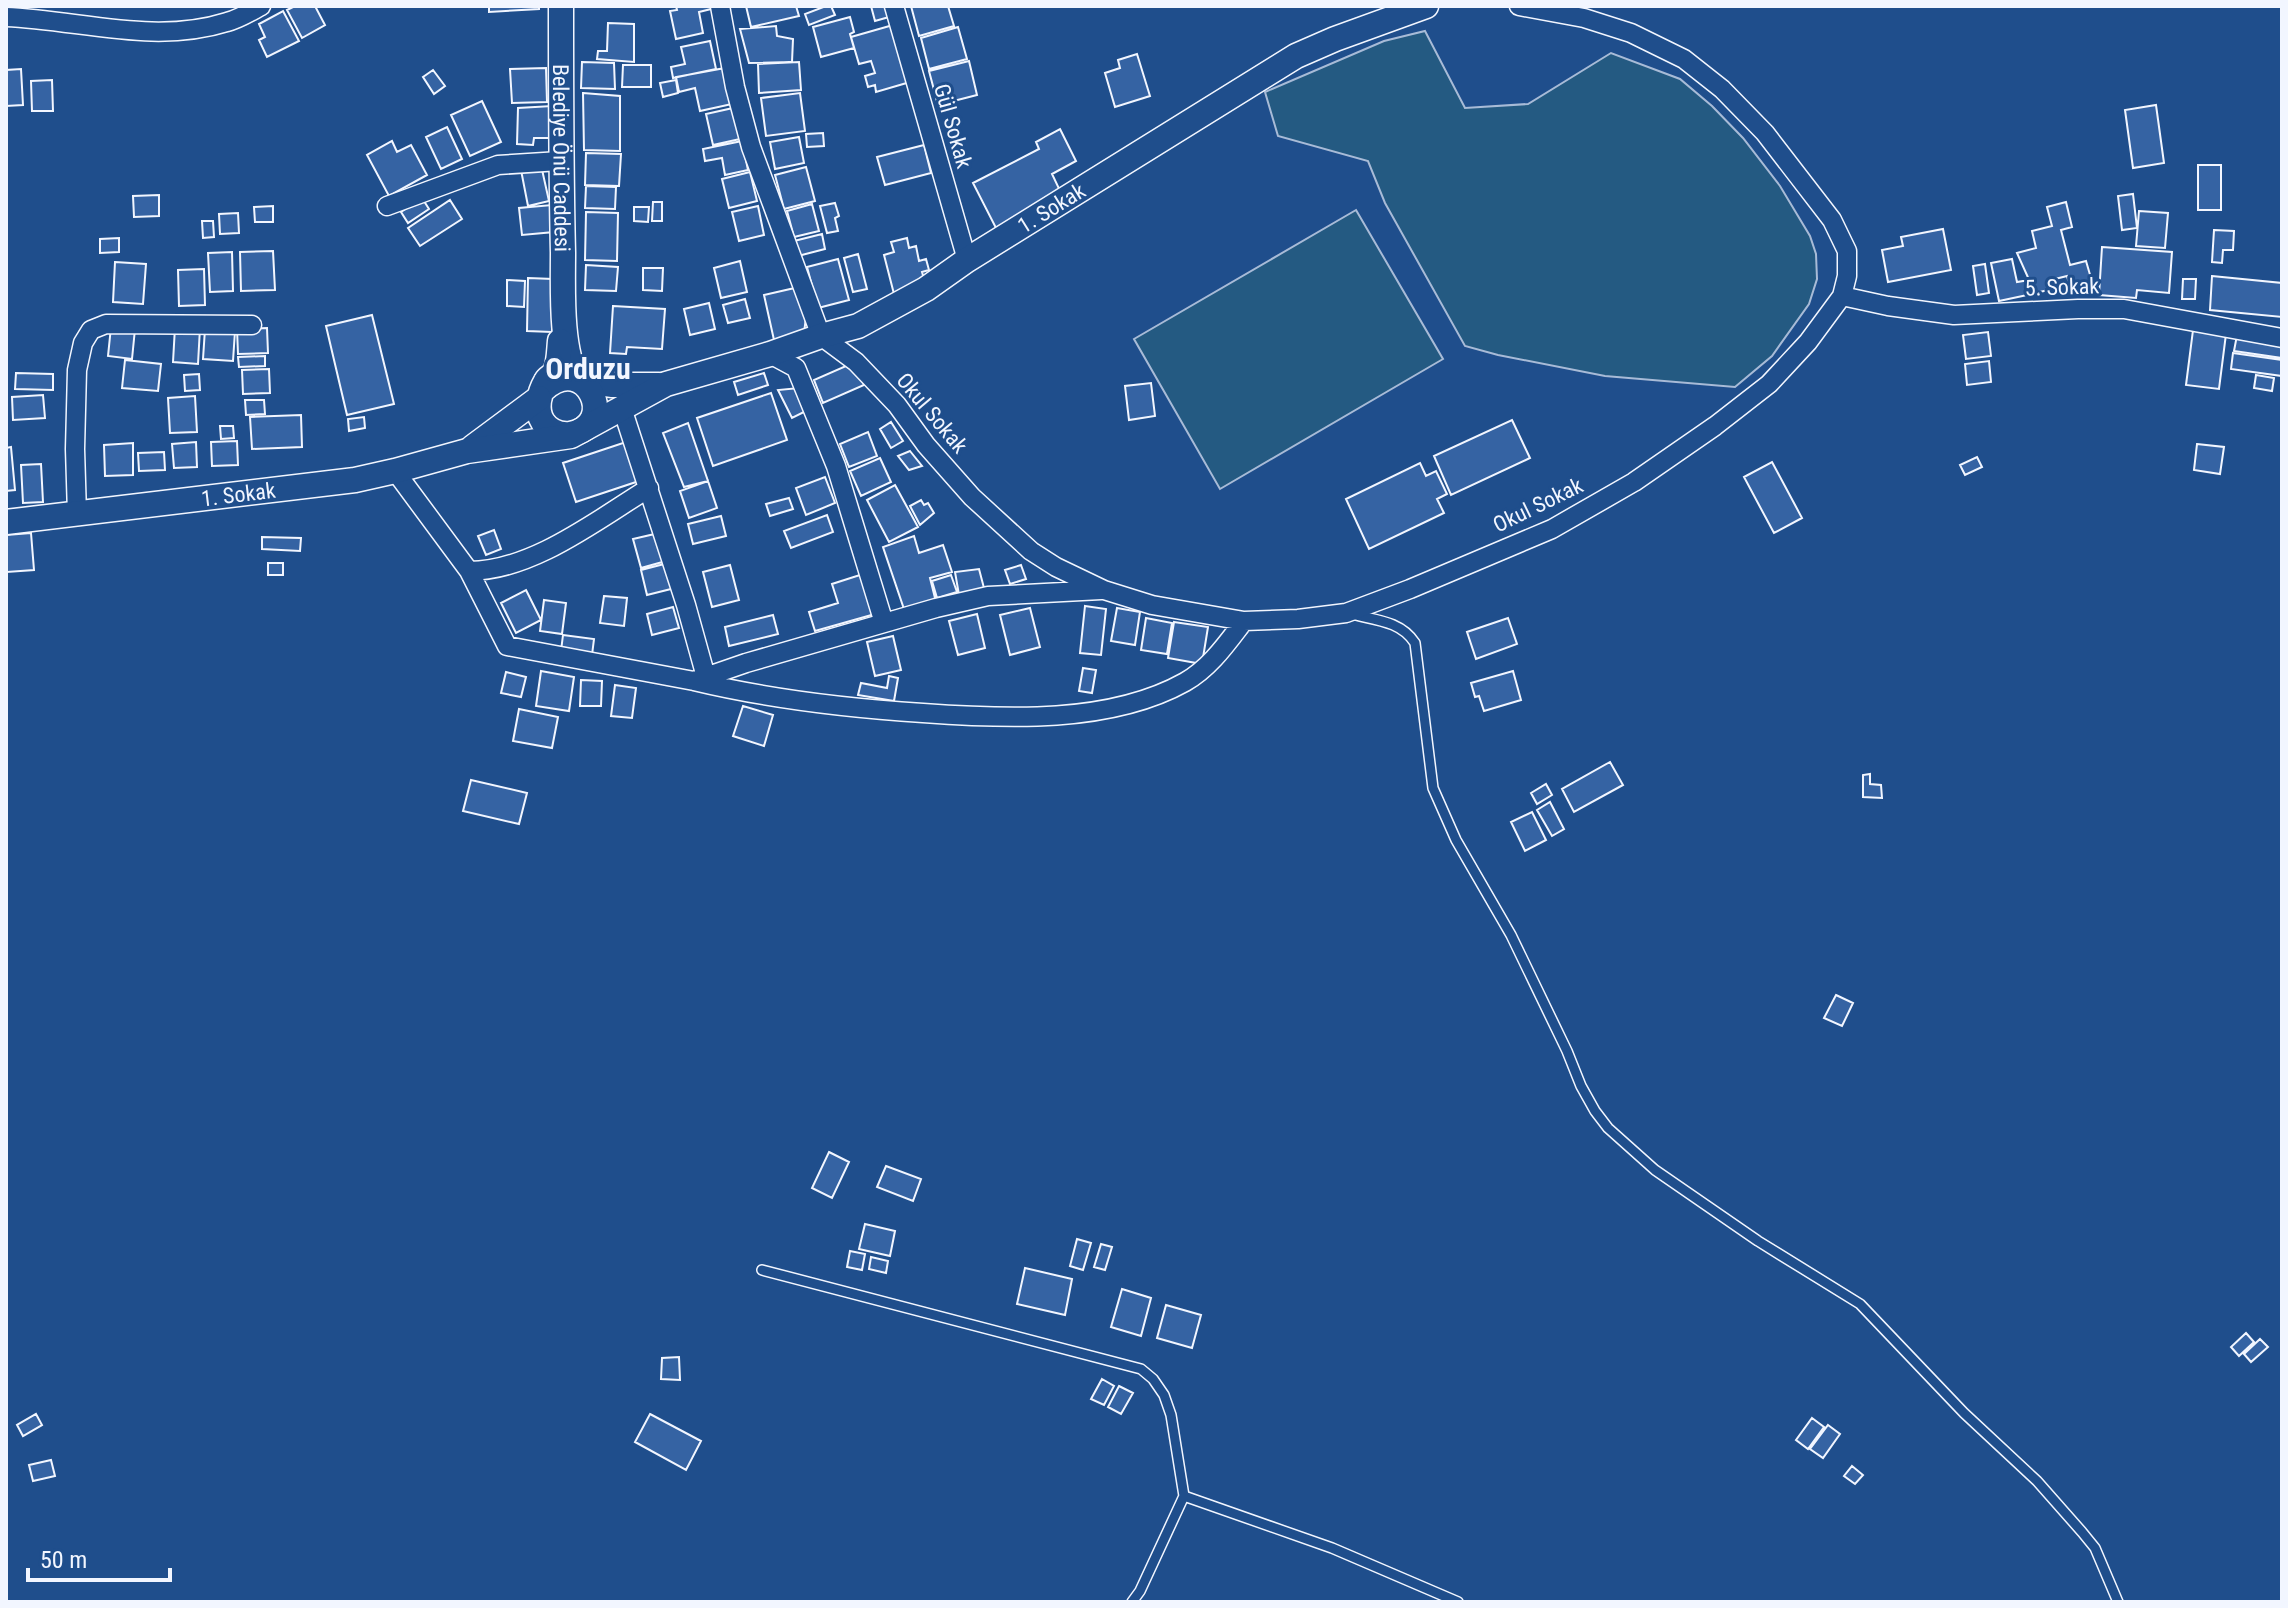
<svg xmlns="http://www.w3.org/2000/svg" width="2288" height="1608" font-family="'Roboto Condensed',sans-serif">
  <rect width="100%" height="100%" fill="#1f4e8c"/>
  <path fill="#245a82" stroke="#a8bbd7" stroke-width="2" d="M1425 31 1465 108 1528 104 1611 53 1680 79 1712 106 1743 138 1780 186 1810 236 1816 254 1817 279 1809 304 1772 356 1735 387 1605 376 1498 355 1465 346 1385 203 1368 161 1278 136 1265 92 1384 41Z
    M1356 210 1443 359 1220 489 1134 339Z"/>
  <path fill="#3563a3" stroke="#f2f6ff" stroke-width="2" d="M295 6H315L325 25 302 38 287 10Z
    M489 6H539V9L489 12Z
    M676 6H714L715 8 699 12 703 33 676 39 670 11 677 10Z
    M746 6H796L799 16 751 27Z
    M826 6H831L835 15 809 25 805 14Z
    M871 6H886L889 17 875 21Z
    M911 6H948L954 26 919 36Z
    M283 11 299 41 267 57 259 40 265 37 259 24Z
    M850 17 854 32 850 34 854 48 821 57 813 27Z
    M608 23 634 24V62L597 59 598 51H607Z
    M893 25 910 82 876 92 875 85 868 87 865 76 875 73 871 61 859 64 851 37Z
    M776 26 777 36 793 39 792 62 749 63 740 29Z
    M958 27 967 59 929 69 921 38Z
    M710 41 716 69 673 78 671 67 685 64 681 47Z
    M1137 54 1150 96 1115 107 1105 73 1120 68 1118 60Z
    M969 61 977 95 938 105 929 71Z
    M582 62 614 63 615 89 581 88Z
    M799 62 801 90 759 93 758 64Z
    M623 65H651V87H622Z
    M546 68 547 102 512 103 510 69Z
    M725 68 732 104 700 111 695 88 679 92 676 77Z
    M21 69 23 105 6 106V70Z
    M433 70 445 86 434 94 423 77Z
    M52 80 53 111H32L31 81Z
    M676 80 678 93 663 97 660 83Z
    M583 93 620 96V151L584 150Z
    M800 93 805 131 766 136 761 98Z
    M482 101 501 142 470 156 451 115Z
    M2156 105 2164 163 2133 168 2125 110Z
    M552 106 551 138H534L533 145 517 144 518 108Z
    M733 108 740 139 713 145 706 114Z
    M447 127 462 159 441 169 426 137Z
    M1060 129 1076 161 1052 174 1063 197 997 230 973 183 1039 149 1036 142Z
    M823 133 824 146 807 147 806 134Z
    M799 137 804 163 775 169 770 142Z
    M392 141 397 152 411 145 427 175 389 196 367 155Z
    M742 141 748 170 725 175 722 158 705 161 703 149Z
    M924 145 931 173 885 185 877 157Z
    M586 153 621 154 619 186 585 185Z
    M541 165 549 201 528 206 521 170Z
    M2198 165H2221V210H2198Z
    M806 167 815 201 784 209 775 175Z
    M750 172 757 201 729 208 722 179Z
    M586 186 616 187 615 209 585 208Z
    M2133 194 2137 228 2122 230 2118 196Z
    M159 195V216L134 217 133 196Z
    M422 198 429 209 408 223 401 212Z
    M450 200 462 219 420 246 408 228Z
    M653 202H662V221H652Z
    M2066 202 2072 227 2061 230 2070 265 2086 261 2093 285 2071 291 2067 276 2051 280 2053 289 2035 293 2017 253 2036 248 2032 231 2052 226 2047 207Z
    M835 203 839 216 835 218 838 231 827 233 820 206Z
    M812 204 819 231 794 237 787 211Z
    M552 205 554 232 522 235 519 208Z
    M273 206V222H255L254 207Z
    M758 206 764 235 739 241 732 212Z
    M634 207H649L648 222 634 221Z
    M2139 211 2168 213 2165 248 2136 246Z
    M586 212 618 213 617 261 585 260Z
    M238 213 239 233 220 234 219 214Z
    M202 221H213L214 237 203 238Z
    M1943 229 1951 270 1888 282 1882 250 1903 246 1901 237Z
    M2214 230 2234 231 2233 250H2223L2222 263 2212 262Z
    M822 234 825 249 798 256 794 241Z
    M119 238V252L100 253V239Z
    M907 238 909 248 916 246 919 261 926 259 929 270 922 272 926 286 894 294 884 255 894 252 891 242Z
    M2102 247 2172 252 2169 293 2137 290 2136 298 2099 295Z
    M273 251 275 290 241 291 240 252Z
    M232 252 233 291 210 292 208 253Z
    M858 254 867 289 853 292 844 258Z
    M838 259 849 300 818 308 807 267Z
    M2012 259 2017 282 2029 280 2032 294 1999 301 1991 263Z
    M740 261 747 292 721 298 714 268Z
    M115 262 146 264 143 304 113 302Z
    M1985 264 1989 293 1977 295 1973 266Z
    M586 265 618 267 616 291 585 290Z
    M643 268H663L662 291 643 290Z
    M204 269 205 305 179 306 178 270Z
    M2212 276 2282 283V317L2210 310Z
    M528 278 553 279 552 332 527 331Z
    M2183 279H2196L2195 299H2182Z
    M507 280 525 281 524 307 507 306Z
    M799 287 806 317 804 333 774 340 764 295Z
    M745 299 750 318 728 323 723 305Z
    M709 303 715 329 690 335 684 309Z
    M613 306 665 309 662 349 627 347 626 354 610 353Z
    M372 315 394 404 347 415 326 326Z
    M111 327 135 329 132 359 108 356Z
    M175 327 200 328 198 364 173 362Z
    M267 328 268 353 238 354 237 329Z
    M205 329 235 331 233 361 203 359Z
    M2193 330 2226 334 2219 389 2186 385Z
    M1988 332 1991 356 1966 359 1963 335Z
    M2237 335 2282 341V358L2234 351Z
    M2233 353 2282 360V376L2231 369Z
    M265 356V366L239 367 238 357Z
    M125 360 161 364 158 391 122 388Z
    M1989 361 1991 382 1967 385 1965 364Z
    M855 362 864 385 823 403 814 380Z
    M269 369 270 393 243 394 242 370Z
    M16 373 53 374V390L15 389Z
    M764 373 768 385 738 395 734 382Z
    M199 374 200 390 185 391 184 375Z
    M2256 375 2274 378 2272 391 2254 388Z
    M1151 383 1155 416 1129 420 1125 386Z
    M799 388 810 409 792 418 778 390Z
    M771 393 787 440 713 466 697 418Z
    M43 395 45 418 13 420 12 397Z
    M195 396 197 432 170 433 168 398Z
    M245 400H264L265 414 246 415Z
    M301 415 302 447 252 449 250 417Z
    M364 417 365 428 349 431 348 419Z
    M1512 420 1530 458 1451 495 1434 456Z
    M891 422 903 441 891 448 880 429Z
    M688 423 708 481 684 487 663 433Z
    M220 426H233L234 438 221 439Z
    M868 432 877 456 849 467 840 444Z
    M237 441 238 465 212 466 211 442Z
    M196 442 197 467 174 468 172 444Z
    M626 442 639 481 576 502 563 463Z
    M133 443V475L105 476 104 445Z
    M2197 444 2224 447 2220 474 2194 470Z
    M11 447 15 490 6 491V448Z
    M910 451 922 466 909 470 898 456Z
    M164 452 165 470 139 471 138 453Z
    M1977 457 1982 467 1965 475 1960 465Z
    M880 458 891 482 861 496 850 471Z
    M1772 462 1802 518 1774 533 1744 477Z
    M1420 463 1426 476 1436 471 1447 494 1437 499 1444 513 1369 549 1346 499Z
    M41 464 43 502 23 503 21 465Z
    M825 477 835 503 806 515 796 488Z
    M708 481 717 508 689 518 680 491Z
    M895 485 918 527 889 542 867 500Z
    M789 498 793 509 770 516 766 504Z
    M921 500 924 505 928 503 934 513 920 525 910 506Z
    M827 515 833 532 791 548 784 531Z
    M721 516 726 536 693 544 688 524Z
    M494 530 501 549 486 555 478 536Z
    M31 533 34 570 7 572 6 535Z
    M659 533 666 561 641 568 633 539Z
    M914 536 919 553 943 545 952 572 930 578 936 602 905 612 883 547Z
    M262 537 301 538 300 551 262 549Z
    M268 563H283V575H268Z
    M668 563 675 588 647 595 641 570Z
    M730 565 739 600 712 607 703 572Z
    M1021 565 1026 579 1010 584 1005 570Z
    M979 569 984 588 959 595 955 572Z
    M863 574 875 614 815 631 809 612 838 603 832 584Z
    M951 575 957 592 937 598 932 581Z
    M526 590 541 620 516 633 501 603Z
    M604 596 627 598 624 626 600 623Z
    M544 600 566 603 562 634 540 631Z
    M1085 606 1106 609 1101 655 1080 653Z
    M673 607 679 628 652 635 647 614Z
    M1030 608 1040 647 1010 655 1000 615Z
    M1117 608 1140 612 1135 645 1111 641Z
    M977 614 985 648 958 655 949 621Z
    M773 615 778 634 729 646 725 627Z
    M1146 618 1172 623 1167 654 1141 650Z
    M1508 618 1517 644 1476 659 1467 632Z
    M1174 622 1208 627 1202 664 1168 658Z
    M563 635 594 639 592 655 561 651Z
    M893 636 901 670 875 676 867 642Z
    M1083 668 1096 670 1092 693 1079 691Z
    M541 671 574 677 569 711 536 706Z
    M1513 671 1521 700 1484 711 1479 696 1475 697 1471 683Z
    M506 672 526 677 521 697 501 693Z
    M889 676 898 678 894 701 858 695 861 683 887 688Z
    M581 680 602 681 601 706H580Z
    M615 685 636 688 632 718 611 716Z
    M743 706 773 715 764 746 733 736Z
    M519 709 558 717 552 748 513 741Z
    M1610 762 1623 785 1574 812 1562 789Z
    M1870 774V784L1881 785 1882 798 1863 797V775Z
    M471 780 527 793 519 824 463 811Z
    M1546 784 1552 795 1537 804 1531 793Z
    M1550 802 1564 829 1552 836 1537 810Z
    M1532 812 1546 840 1525 851 1511 822Z
    M1836 995 1853 1003 1842 1026 1824 1018Z
    M829 1152 849 1162 832 1198 812 1188Z
    M886 1166 921 1179 913 1201 877 1187Z
    M865 1224 895 1231 890 1256 859 1249Z
    M1077 1239 1091 1243 1083 1270 1070 1266Z
    M1101 1244 1112 1247 1105 1270 1094 1267Z
    M850 1251 865 1254 862 1270 847 1267Z
    M871 1257 888 1261 886 1273 869 1269Z
    M1025 1268 1072 1279 1065 1315 1017 1304Z
    M1122 1289 1151 1298 1141 1336 1111 1327Z
    M1166 1305 1201 1315 1192 1348 1157 1338Z
    M2246 1333 2254 1342 2239 1356 2231 1347Z
    M2260 1339 2268 1347 2251 1362 2244 1354Z
    M679 1357 680 1380 661 1379 662 1358Z
    M1102 1379 1114 1386 1104 1405 1091 1399Z
    M1119 1386 1133 1393 1121 1414 1108 1407Z
    M36 1414 42 1425 23 1436 17 1425Z
    M650 1414 701 1441 686 1470 635 1442Z
    M1812 1418 1824 1427 1808 1449 1796 1440Z
    M1828 1425 1840 1434 1823 1458 1810 1449Z
    M51 1460 55 1476 33 1481 29 1465Z
    M1852 1466 1863 1475 1855 1484 1844 1476Z"/>
  <g fill="none" stroke-linecap="round" stroke-linejoin="round">
    <defs>
      <path id="lane" d="M1351 614C1375 620 1401 621 1415 643L1433 788 1456 840 1511 935 1567 1051 1581 1086 1595 1111 1608 1128 1655 1170 1758 1241 1860 1304 1964 1413 2037 1481 2082 1532 2095 1548 2118 1602
        M762 1270 1141 1369 1153 1379 1164 1395 1171 1415 1184 1496 1140 1591 1132 1602
        M1184 1496 1332 1548 1458 1602"/>
      <path id="street" d="M720 6 735 87 751 147 821 336 856 362 897 405 926 445 972 497 1031 551 1056 567 1104 590 1152 605 1244 621 1298 619 1346 613 1410 589 1552 529 1634 482 1715 426 1769 384 1808 342 1842 296 1847 276V251L1832 220 1765 133 1722 89 1684 59 1631 33 1584 18 1519 6
        M894 6 967 260
        M6 17C80 20 154 45 227 22 239 19 250 12 261 6
        M387 206 498 165 560 161
        M1842 296 1888 306 1954 315 2078 309H2124L2282 338
        M770 354 796 368 836 466 884 623
        M622 408 686 605 706 677
        M395 471 469 571 507 646 694 681 746 663 936 608 988 596 1101 590
        M77 514 75 449 77 370 83 343 91 330 106 324 252 325
        M469 571C532 571 597 520 649 488
        M694 681C769 699 845 708 923 713 1005 719 1110 724 1185 682 1210 668 1227 643 1244 621"/>
      <g id="secondary">
        <path id="s1" d="M561 6C561 88 561 170 563 253 563 287 560 351 578 380L611 385H659"/>
        <path d="M544 389C586 351 620 425 570 434 559 435 549 431 543 422 535 410 539 393 546 381 548 377 553 376 555 372 559 364 559 351 560 341"/>
        <path d="M473 447 539 398"/>
        <path id="s2" d="M6 522 355 480 395 471 467 451 571 436 666 384 770 354 821 336 858 326 926 289 967 260 1296 56 1335 39 1426 6"/>
      </g>
    </defs>
    <use href="#lane" stroke="#f2f6ff" stroke-width="12"/>
    <use href="#street" stroke="#f2f6ff" stroke-width="21"/>
    <use href="#secondary" stroke="#f2f6ff" stroke-width="27"/>
    <use href="#lane" stroke="#1f4e8c" stroke-width="9"/>
    <use href="#street" stroke="#1f4e8c" stroke-width="18"/>
    <use href="#secondary" stroke="#1f4e8c" stroke-width="24"/>
  </g>
  <g text-anchor="middle" dominant-baseline="central" stroke-width="6" stroke-linejoin="round" paint-order="stroke">
    <g font-size="22" fill="#f2f6ff" stroke="#1f4e8c">
      <text transform="translate(953 126) rotate(74)">Gül Sokak</text>
      <text stroke="none"><textPath href="#s1" startOffset="152">Belediye Önü Caddesi</textPath></text>
      <text stroke="none"><textPath href="#s2" startOffset="1108">1. Sokak</textPath></text>
      <text transform="translate(2062 287) rotate(-2)">5. Sokak</text>
      <text transform="translate(932 413) rotate(50)">Okul Sokak</text>
      <text stroke="none"><textPath href="#s2" startOffset="234">1. Sokak</textPath></text>
      <text transform="translate(1538 505) rotate(-26)">Okul Sokak</text>
    </g>
    <g font-size="30" font-weight="bold" fill="#f2f6ff" stroke="#1f4e8c">
      <text x="588" y="368">Orduzu</text>
    </g>
  </g>
  <rect width="2288" height="1608" fill="none" stroke="#f2f6ff" stroke-width="16"/>
  <path d="M28 1568v12h142v-12" fill="none" stroke="#f2f6ff" stroke-width="4"/>
  <text x="40" y="1568" font-size="24" fill="#f2f6ff" stroke="#1f4e8c" stroke-width="6" paint-order="stroke">50 m</text>
</svg>
